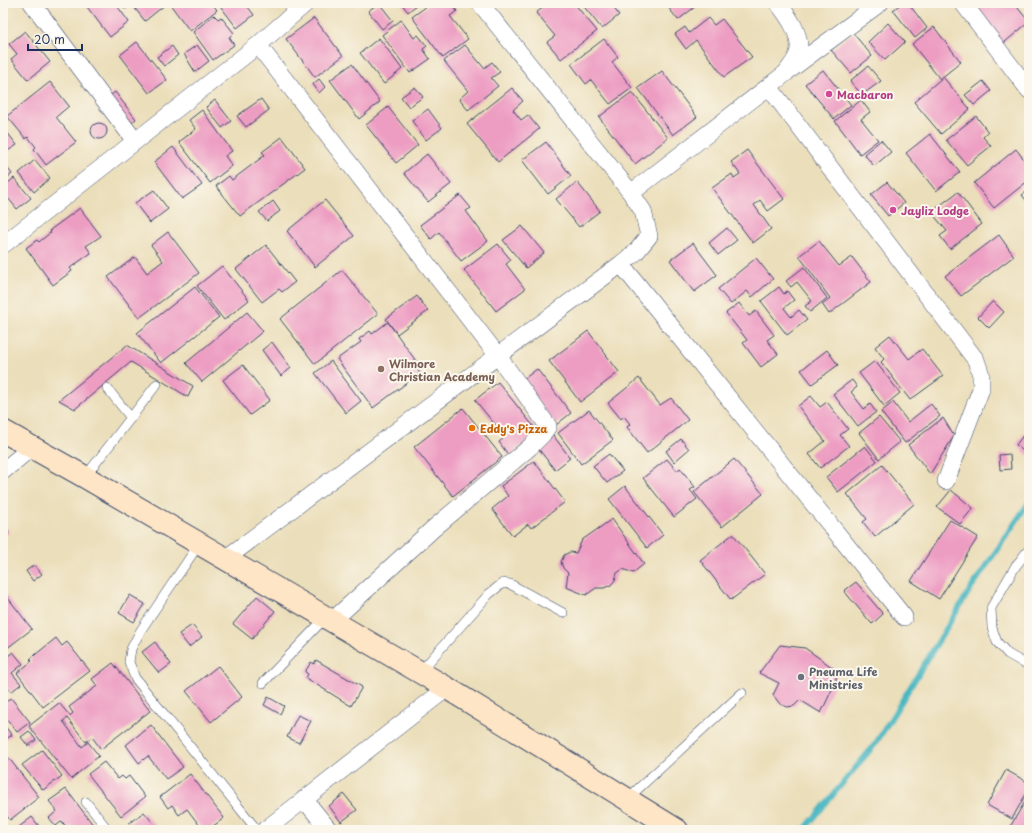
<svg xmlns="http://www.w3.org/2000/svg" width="1032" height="833" font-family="'Playpen Sans',sans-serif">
  <rect width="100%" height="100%" fill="#fbf7ec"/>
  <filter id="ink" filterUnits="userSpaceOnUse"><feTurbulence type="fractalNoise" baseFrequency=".025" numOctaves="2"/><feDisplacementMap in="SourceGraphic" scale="8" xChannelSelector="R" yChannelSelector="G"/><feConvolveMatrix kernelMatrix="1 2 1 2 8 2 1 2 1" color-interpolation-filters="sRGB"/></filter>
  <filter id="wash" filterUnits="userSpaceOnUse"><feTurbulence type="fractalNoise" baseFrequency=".012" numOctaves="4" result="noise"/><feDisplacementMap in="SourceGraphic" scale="16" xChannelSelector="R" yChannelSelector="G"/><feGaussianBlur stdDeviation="0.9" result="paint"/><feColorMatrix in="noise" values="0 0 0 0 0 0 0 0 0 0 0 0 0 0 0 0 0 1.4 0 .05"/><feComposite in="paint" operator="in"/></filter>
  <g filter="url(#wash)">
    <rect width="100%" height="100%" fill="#ebdeba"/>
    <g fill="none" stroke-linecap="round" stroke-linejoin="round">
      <path stroke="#47b6c1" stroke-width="5.5" d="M804 830 876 743 968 593 1029 502"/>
    </g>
    <g id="blocks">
      <path fill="#ed9cc2" d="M84 3H115L129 22 110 37Z
        M121 3H133L125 9Z
        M136 3H166V4L145 21 133 6Z
        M169 3H212L217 10 190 31Z
        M218 3H245L254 15 237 28Z
        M379 3 393 21 382 29 368 11Z
        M401 3H419L408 12Z
        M431 3H438L440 5 443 3H451L457 11 450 16 468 39 443 58 412 17Z
        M549 3H574L597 31 561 59 547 42 555 36 536 13Z
        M581 3H610L619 15 602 29Z
        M665 3H700L678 20Z
        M902 3H908L927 28 915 38 893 10Z
        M969 3H1014L1029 22 999 47Z
        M214 15 218 19 221 17 234 33 229 37 234 45 213 60 193 32Z
        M314 18 343 56 315 77 286 39Z
        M708 18 714 25 722 19 752 57 724 77 696 40 686 49 675 34 685 27 689 33Z
        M401 20 414 38 418 35 427 46 423 49 430 59 410 73 382 35Z
        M888 23 905 42 885 60 868 42Z
        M934 27 961 62 940 79 912 44Z
        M25 31 50 62 28 80 11 59 17 54 9 44Z
        M853 33 872 56 851 73 831 50Z
        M379 38 402 69 384 84 360 53Z
        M604 39 618 57 612 62 632 88 610 104 591 80 586 84 571 64Z
        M137 42 167 80 149 93 120 55Z
        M197 45 209 61 195 72 184 54Z
        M465 45 484 68 492 62 500 72 491 78 498 86 468 110 459 99 468 91 444 61Z
        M172 46 178 55 164 66 157 57Z
        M352 64 380 102 359 119 330 80Z
        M868 66 881 81 862 95 850 81Z
        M823 70 851 105 834 119 805 84Z
        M662 71 697 117 673 135 638 88Z
        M943 77 970 109 941 134 914 102Z
        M319 79 325 87 319 93 313 84Z
        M983 81 991 91 974 105 965 95Z
        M50 82 69 106 56 117 76 142 46 165 34 149 36 147 28 137 26 139 7 116Z
        M415 87 423 97 409 107 401 97Z
        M512 88 523 101 513 110 521 120 528 115 539 129 498 162 467 124Z
        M115 92 136 119 127 127 106 99Z
        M632 92 668 138 635 164 599 117Z
        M261 99 269 110 246 127 237 116Z
        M215 100 231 121 222 128 206 107Z
        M861 100 870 112 861 119 878 140 860 154 835 121Z
        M388 107 418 145 396 163 366 125Z
        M428 109 442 128 426 140 412 121Z
        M202 110 232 151 225 156 232 166 210 183 179 142 196 129 189 120Z
        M976 116 988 132 983 137 991 146 967 165 946 140Z
        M91 131a8 8 0 1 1 16 0a8 8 0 1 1-16 0Z
        M6 131 17 145 6 152 3 148V133Z
        M930 134 960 172 936 191 906 153Z
        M282 137 305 168 240 216 216 186 229 176 232 180 265 155 262 152Z
        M881 140 891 152 874 166 864 154Z
        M546 142 571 176 548 194 522 160Z
        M173 147 202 185 182 199 154 162Z
        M1016 149 1029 166V180L994 208 974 183Z
        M747 150 784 199 768 211 760 200 754 205 771 229 753 243 712 188 732 174 734 178 740 174 731 162Z
        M427 154 451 184 428 202 404 173Z
        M35 160 50 178 34 192 19 173Z
        M3 162 12 174 3 181Z
        M14 178 31 198 17 209 3 192V187Z
        M577 182 600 211 579 227 556 199Z
        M887 182 904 203 888 216 871 195Z
        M154 190 168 209 150 223 135 203Z
        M1029 190V204L1022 195Z
        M958 192 982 224 950 249 940 236 947 231 931 212Z
        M460 195 471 208 466 211 488 241 461 261 439 232 431 239 420 225Z
        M325 200 354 236 315 267 287 231Z
        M273 201 280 211 267 221 259 212Z
        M80 208 101 236 86 246 91 253 70 268 72 271 53 285 26 248 37 240 39 242 51 232 50 230Z
        M522 226 544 253 526 268 503 240Z
        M727 228 737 240 718 255 709 243Z
        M168 232 199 273 139 318 108 277 135 257 147 273 163 261 151 245Z
        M999 235 1014 256 961 296 945 276Z
        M819 241 839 266 852 257 871 282 829 314 822 304 830 298 799 256Z
        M693 243 717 275 694 292 670 260Z
        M498 244 511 260 506 264 525 289 496 311 464 270Z
        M266 245 295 282 282 292 279 289 262 302 236 269Z
        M756 258 773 279 752 297 747 291 731 304 718 289Z
        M222 266 249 300 224 320 197 286Z
        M804 267 827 298 810 312 805 306 812 301 797 282 791 287 786 281Z
        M342 270 378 314 315 364 280 319Z
        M195 287 219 317 161 363 137 333Z
        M779 287 784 294 787 291 794 300 784 308 791 317 799 310 807 320 787 335 761 301Z
        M417 296 428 311 397 334 386 319Z
        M993 301 1004 312 989 328 978 317Z
        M739 303 749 316 756 311 774 335 767 340 778 354 761 367 743 343 747 340 726 313Z
        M247 312 263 331 202 382 186 363Z
        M388 322 416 361 413 364 420 373 373 408 337 359 361 342 359 339 370 331 372 334Z
        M588 331 619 372 580 402 549 361Z
        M890 335 909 359 922 349 943 376 910 400 881 362 884 359 875 347Z
        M272 342 291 368 281 376 262 350Z
        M127 345 193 386 188 397 131 362 75 409 59 400Z
        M827 350 838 365 812 384 801 370Z
        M331 361 361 401 346 413 315 373Z
        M875 361 900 393 884 406 859 373Z
        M243 365 270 400 250 415 223 380Z
        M537 369 571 413 556 425 521 381Z
        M639 378 660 405 671 398 688 420 647 453 627 427 630 424 624 416 621 419 608 403Z
        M852 380 857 387 851 392 864 409 870 404 876 412 858 426 833 394Z
        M498 382 538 432 509 456 499 442 505 437 475 400Z
        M811 396 820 407 827 402 848 429 840 435 849 446 820 468 809 454 825 441 798 406Z
        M893 402 908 422 931 404 940 416 905 443 881 412Z
        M463 408 502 457 453 496 414 447Z
        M589 410 613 440 581 464 558 433Z
        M879 417 900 442 879 459 859 433Z
        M943 418 954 436 930 474 908 445Z
        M1024 434 1029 438V456L1016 445Z
        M553 435 570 458 555 470 537 447Z
        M681 439 689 449 674 462 666 451Z
        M865 446 877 461 838 492 826 477Z
        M609 454 623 471 607 483 593 466Z
        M1010 454 1011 469 1000 470 999 455Z
        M667 459 677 471 680 468 695 487 690 490 697 499 674 517 643 478Z
        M734 459 763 494 722 527 694 492Z
        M534 461 565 502 531 528 528 524 513 536 492 509 508 496 501 486Z
        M882 465 914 504 875 537 863 522 867 519 847 494Z
        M625 486 663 535 647 548 609 499Z
        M951 490 973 508 960 524 937 507Z
        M612 519 644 564 633 573 623 569 617 573 615 580 611 585 604 588H596L586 595 566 587 568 573 563 568 561 562 564 555 570 552 576 553 582 540Z
        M950 520 978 537 939 599 911 581Z
        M3 525 9 533 3 537Z
        M733 534 765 574 731 600 700 560Z
        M34 565 42 574 33 581 26 571Z
        M856 582 883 614 872 624 844 591Z
        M5 594 32 629 6 649 3 644V596Z
        M130 595 145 604 134 622 119 613Z
        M257 596 275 611 252 639 233 624Z
        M192 625 202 637 189 647 179 634Z
        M56 638 62 646 67 642 90 671 43 707 17 673 32 661 30 659Z
        M155 642 171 664 159 673 142 652Z
        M780 645 805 648 836 670V681L821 713 800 700 794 706 787 707 780 704 773 695 779 683 759 673Z
        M13 652 23 664 12 673 21 684 11 692 3 682V660Z
        M316 660 362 687 351 706 306 678 308 674 305 672 311 662 314 664Z
        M113 663 150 711 101 749 92 737 86 742 67 718 63 721 82 747 88 742 99 756 71 779 29 726 59 703 70 716 73 713 69 707 97 686 92 679Z
        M218 666 242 697 211 722 186 691Z
        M268 697 284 706 280 714 264 705Z
        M11 698 30 722 17 732 3 714V704Z
        M298 715 311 721 299 743 287 737Z
        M3 724 12 735 3 741Z
        M151 725 183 767 166 779 148 756 139 763 126 745Z
        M29 731 36 740 28 746 21 737Z
        M42 750 62 776 43 790 22 765Z
        M8 757 39 797 10 820 3 811V762Z
        M104 762 118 779 122 776 125 779 129 776 145 797 121 816 88 774Z
        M1006 770 1029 783V788L1012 819 987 805Z
        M190 774 224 818 208 830H203L187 809 179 815 172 805 168 808 160 797Z
        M66 789 97 830H75L71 826 67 829 62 821 56 826 49 818 57 811 49 801Z
        M344 794 357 810 341 822 329 806Z
        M1029 795V830H1008Z
        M144 812 158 829 161 827 163 830H134L129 823Z
        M32 817 42 830H15Z"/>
    </g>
  </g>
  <g filter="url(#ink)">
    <use href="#blocks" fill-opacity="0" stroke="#3a496c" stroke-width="1"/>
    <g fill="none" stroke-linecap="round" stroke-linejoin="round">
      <defs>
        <path id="lane" d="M107 388 131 418
          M85 477 157 384
          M199 544 141 630 131 649 129 662 135 678 257 830
          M1029 549 1015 567 991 608 992 628 997 642 1008 654 1029 666
          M420 672 489 594 503 583 510 584 563 613
          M263 683 326 617
          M627 799 742 693
          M86 802 108 830"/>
        <path id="street" d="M32 3 135 141
          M480 3 631 193 643 211 649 236 636 252 621 264 904 617
          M963 3 1029 90
          M258 45 498 356 548 426 543 434 530 447 434 528 332 621
          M791 69 880 3
          M769 87 976 360 981 375V389L946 481
          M631 193 786 73C790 67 796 60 798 54 803 36 788 16 778 3
          M3 245 258 45 306 3
          M3 471 32 447
          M225 559 621 264
          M304 799 329 830
          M265 830 447 688"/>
        <path id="secondary" d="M3 431 85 477 447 688 677 830"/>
      </defs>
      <use href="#lane" stroke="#3a496c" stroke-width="10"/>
      <use href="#street" stroke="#3a496c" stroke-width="18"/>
      <use href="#secondary" stroke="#3a496c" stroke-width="24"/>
      <use href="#lane" stroke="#fff" stroke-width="9"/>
      <use href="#street" stroke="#fff" stroke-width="17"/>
      <use href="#secondary" stroke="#fee5c5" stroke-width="22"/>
    </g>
  </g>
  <g fill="#d1479c" stroke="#fbf7ec" stroke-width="1.5">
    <circle cx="829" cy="94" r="4"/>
    <circle cx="893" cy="210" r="4"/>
  </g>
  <circle fill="#8d6e63" stroke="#fbf7ec" stroke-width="1.5" cx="381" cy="369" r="4"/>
  <circle fill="#e8710a" stroke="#fbf7ec" stroke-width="1.5" cx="472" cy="428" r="4"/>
  <circle fill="#6b7280" stroke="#fbf7ec" stroke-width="1.5" cx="801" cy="677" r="4"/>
  <g text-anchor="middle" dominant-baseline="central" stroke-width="4" stroke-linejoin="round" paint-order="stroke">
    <g font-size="11" font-weight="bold" fill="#b23c85" stroke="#fbf7ec" text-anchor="start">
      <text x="837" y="94">Macbaron</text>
      <text x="901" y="210">Jayliz Lodge</text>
    </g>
    <g font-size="11" font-weight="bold" fill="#785e54" stroke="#fbf7ec" text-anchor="start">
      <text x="389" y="363">Wilmore<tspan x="389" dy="13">Christian Academy</tspan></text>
    </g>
    <g font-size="11" font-weight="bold" fill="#c56008" stroke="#fbf7ec" text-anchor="start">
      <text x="480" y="428">Eddy's Pizza</text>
    </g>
    <g font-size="11" font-weight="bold" fill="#5b616d" stroke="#fbf7ec" text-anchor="start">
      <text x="809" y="671">Pneuma Life<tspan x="809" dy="13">Ministries</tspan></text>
    </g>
  </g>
  <rect width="1032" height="833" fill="none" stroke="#fbf7ec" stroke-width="16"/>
  <path d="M28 44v6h54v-6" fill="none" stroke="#1b2f5e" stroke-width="2"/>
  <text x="34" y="44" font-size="12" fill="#1b2f5e" stroke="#fbf7ec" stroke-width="3" paint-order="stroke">20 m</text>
</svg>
